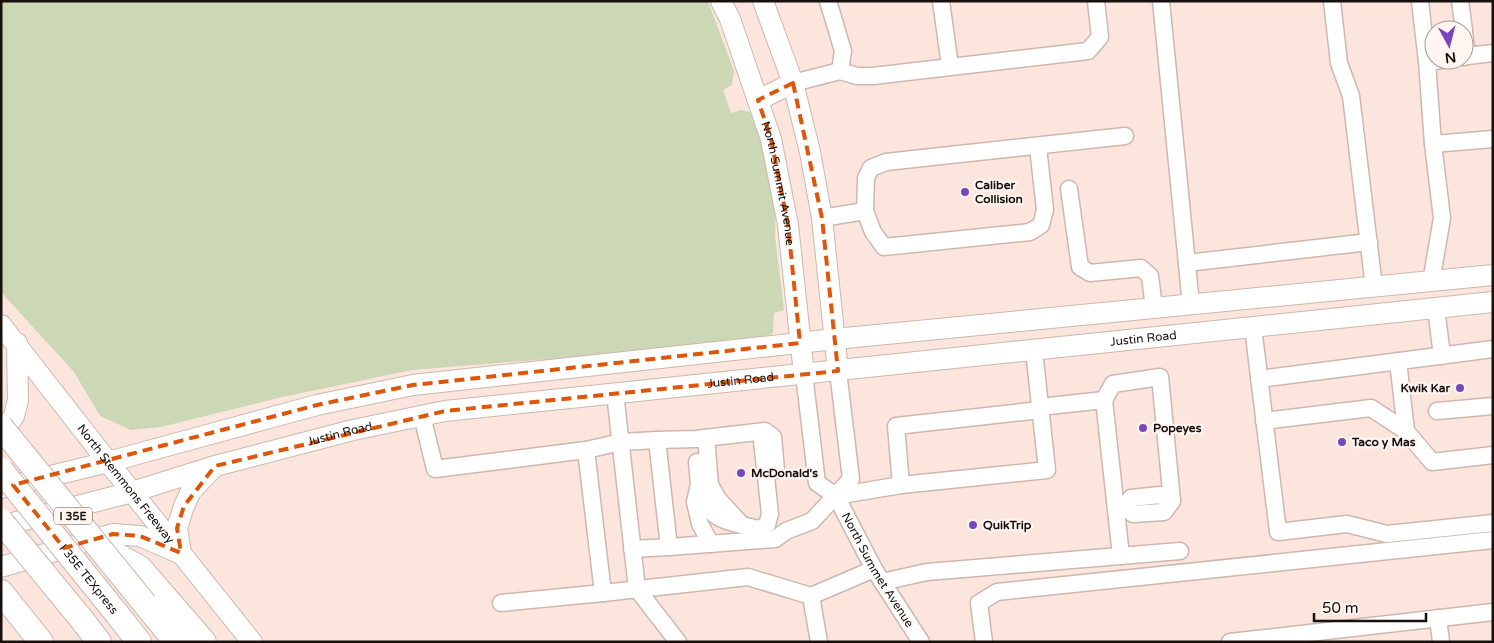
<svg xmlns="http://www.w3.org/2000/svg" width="1494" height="643" font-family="'Varela Round',sans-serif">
  <rect width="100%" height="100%" fill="#fce5dc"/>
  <path fill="#ccd8b5" d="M1 1H708L734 71 732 85 723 90 731 113 741 110 754 113 776 196 775 236 784 310 774 313 773 333 762 339 673 349 412 370 278 398 161 427 131 430 100 416 74 372 1 292Z"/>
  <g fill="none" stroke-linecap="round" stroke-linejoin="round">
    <defs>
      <g id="minor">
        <path d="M828 1 843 51 840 71"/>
        <path d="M941 1 950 66"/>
        <path d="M1161 1 1191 305"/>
        <path d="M1332 1 1339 63 1351 96 1374 287"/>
        <path d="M1420 1 1427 62"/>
        <path d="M1460 1 1464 30"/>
        <path d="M1464 32 1467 56 1464 57"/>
        <path d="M1467 56 1493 53"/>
        <path d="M793 83 840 71 857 76H873L1088 51 1100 37 1096 1"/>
        <path d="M1433 144 1493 139"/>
        <path d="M1069 189 1080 267 1090 273 1141 268 1150 276 1154 308"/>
        <path d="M865 211 866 178 871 168 886 162 1125 136"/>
        <path d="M822 218 865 211 873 232 884 247 1030 232 1041 225 1045 210 1038 147"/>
        <path d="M1187 263 1369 242"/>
        <path d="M1431 282 1442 218 1433 144 1427 62 1442 60"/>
        <path d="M1436 308 1442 356"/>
        <path d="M1253 327 1278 532 1347 524 1387 534 1493 523"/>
        <path d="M1398 361 1406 431 1432 462 1493 455"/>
        <path d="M804 374 817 483 836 496 901 485 1047 470 1034 351"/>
        <path d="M1259 379 1493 349"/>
        <path d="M615 393 637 589 678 642"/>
        <path d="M1104 400 1113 384 1160 377 1172 501 1164 512 1133 514 1125 507 1116 508"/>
        <path d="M1040 407 1104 400 1121 556"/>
        <path d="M1437 411 1493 406"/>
        <path d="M422 416 435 469 586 450 621 442 657 440 669 547 775 539 786 531 812 521 851 479 838 371"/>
        <path d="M1264 421 1371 408 1406 431"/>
        <path d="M706 438 710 485 718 499 742 525 758 529 767 525 770 514 761 432"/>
        <path d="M657 440 696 439 765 431 773 437 776 470"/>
        <path d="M697 462 699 484 695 502 700 524 711 544"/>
        <path d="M710 485 705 495C709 517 722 521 742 525"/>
        <path d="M901 485 896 426 1040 410"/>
        <path id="s1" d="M836 496 874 569 921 642"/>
        <path d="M1125 507 1131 498 1160 495 1172 501"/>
        <path d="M632 549 669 547"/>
        <path d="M882 582 927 572 1180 551"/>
        <path d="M603 593 748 577 811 596 819 642"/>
        <path d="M811 596 874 569"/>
        <path d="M501 603 603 593 586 450"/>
        <path d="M1438 618 1441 642"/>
        <path d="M984 642 979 603 997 592 1493 540"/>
        <path d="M1230 642 1493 612"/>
      </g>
      <g id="major">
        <path id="s2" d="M721 1 730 19 771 139 788 225 804 374"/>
        <path d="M763 1 793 83 810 152 822 218 838 371"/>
        <path d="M758 100 793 83"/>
        <path id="s3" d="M1 325 108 462 252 642"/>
        <path d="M1 435 14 416 18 400 17 343"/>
        <path d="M1 488 108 462 317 405 413 385 835 339 1493 275"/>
        <path id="s4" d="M1 526 132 492 215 466 353 430 445 411 1493 302"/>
        <path d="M181 553 177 528 184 506 191 491 214 467"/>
        <path d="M1 567 113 534 140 536 179 553"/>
      </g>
      <path id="highway" d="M97 544 140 568 204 642
        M1 592 41 642
        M145 604 176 642
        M117 614 139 642
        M83 621 99 642"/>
    </defs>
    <use href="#minor" stroke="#cdb7ae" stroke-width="19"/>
    <use href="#major" stroke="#cdb7ae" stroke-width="22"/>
    <use href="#highway" stroke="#cdb7ae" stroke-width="26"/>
    <use href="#minor" stroke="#fff" stroke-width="16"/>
    <use href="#major" stroke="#fff" stroke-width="20"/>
    <use href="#highway" stroke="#fff" stroke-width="24"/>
    <defs>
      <g id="highway-bridge">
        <path d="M1 427 145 604"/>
        <path id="s5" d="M1 470 117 614"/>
        <path d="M1 521 83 621"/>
      </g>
    </defs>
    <use href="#highway-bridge" stroke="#cdb7ae" stroke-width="26" stroke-linecap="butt"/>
    <use href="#highway-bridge" stroke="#fff" stroke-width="24"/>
  </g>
  <path fill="none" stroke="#de550c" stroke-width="4" stroke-dasharray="10 6" stroke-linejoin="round" d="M793 83 822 218 838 371 445 411 215 466 184 506 177 528 181 553 140 536 113 534 64 548 13 485 317 405 413 385 800 343 788 225 771 139 758 100Z"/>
  <g fill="#7a46bd" stroke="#fff6f2" stroke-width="2">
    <circle cx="965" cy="192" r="5"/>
    <circle cx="1460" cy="388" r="5"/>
    <circle cx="1143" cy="428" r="5"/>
    <circle cx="1342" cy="442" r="5"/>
    <circle cx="741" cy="473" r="5"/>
    <circle cx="973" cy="525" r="5"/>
  </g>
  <g text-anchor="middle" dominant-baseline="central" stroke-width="4.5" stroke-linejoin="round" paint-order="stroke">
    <rect fill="#fff6f2" stroke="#5d5551" stroke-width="1" x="54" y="507.5" width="38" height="17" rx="4"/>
    <g font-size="11" font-weight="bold" fill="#17100c">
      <text x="73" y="516">I 35E</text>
    </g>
    <g font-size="12" fill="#17100c" stroke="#fff6f2">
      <text stroke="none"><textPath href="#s2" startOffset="192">North Summit Avenue</textPath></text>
      <text stroke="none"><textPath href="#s4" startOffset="1161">Justin Road</textPath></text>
      <text stroke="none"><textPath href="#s4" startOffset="756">Justin Road</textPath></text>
      <text stroke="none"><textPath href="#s4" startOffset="351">Justin Road</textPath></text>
      <text stroke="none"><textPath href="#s3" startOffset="202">North Stemmons Freeway</textPath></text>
      <text stroke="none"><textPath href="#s1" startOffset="85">North Summet Avenue</textPath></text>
      <text stroke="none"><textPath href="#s5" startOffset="140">I 35E TEXpress</textPath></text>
    </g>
    <g font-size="12" font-weight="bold" fill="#17100c" stroke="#fff6f2" text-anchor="start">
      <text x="975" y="185">Caliber<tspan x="975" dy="14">Collision</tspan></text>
      <text x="1450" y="388" text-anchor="end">Kwik Kar</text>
      <text x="1153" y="428">Popeyes</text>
      <text x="1352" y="442">Taco y Mas</text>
      <text x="751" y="473">McDonald's</text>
      <text x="983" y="525">QuikTrip</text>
    </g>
  </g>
  <rect width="1494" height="643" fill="none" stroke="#17100c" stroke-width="5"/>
  <g transform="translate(1449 45) rotate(173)"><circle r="24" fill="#fff6f2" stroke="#a29a96"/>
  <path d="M0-4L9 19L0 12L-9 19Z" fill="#7a46bd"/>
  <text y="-8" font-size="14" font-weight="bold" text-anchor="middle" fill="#17100c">N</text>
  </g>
  <path d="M1314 613v8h112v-8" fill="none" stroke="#17100c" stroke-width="2.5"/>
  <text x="1322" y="613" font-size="15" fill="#17100c" stroke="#fff6f2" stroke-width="4" paint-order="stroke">50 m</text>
</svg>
